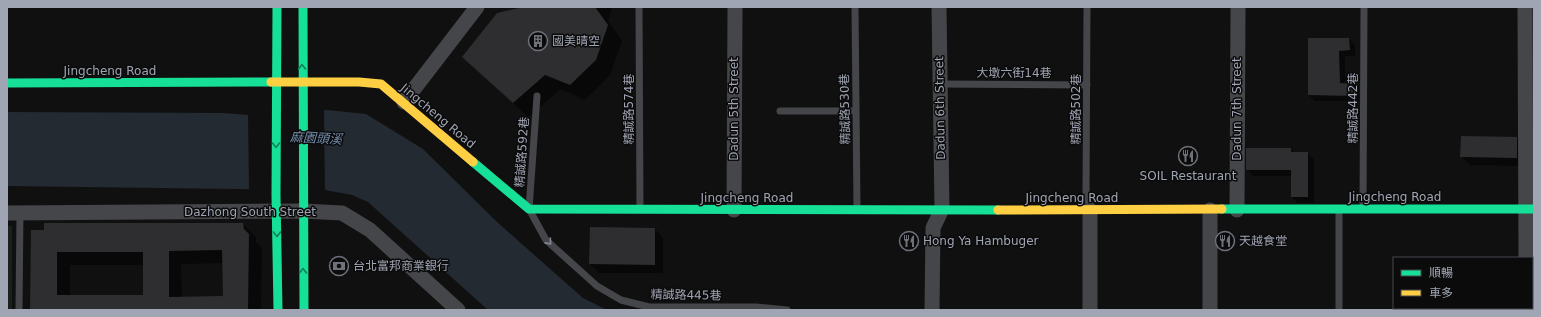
<svg xmlns="http://www.w3.org/2000/svg" width="1541" height="317" font-family="'DejaVu Sans','Noto Sans TC',sans-serif">
  <rect width="100%" height="100%" fill="#101011"/>
  <path fill="#1a211b" d="M7 226H12V310H7Z"/>
  <path fill="#242a32" d="M327 110 366 114 423 149 497 222 583 298 607 310H488L368 202 352 195 325 190 7 186V112L223 113 248 115Z"/>
  <path fill="#101011" d="M324 109 325 192H249L248 113Z"/>
  <path fill="#0007" fill-rule="evenodd" d="M527 7H612L608 21 622 41 610 75 585 100 561 89 528 117 477 69Z
    M1309 39H1349L1355 45V56H1345V85H1353L1359 91V101H1315L1309 95Z
    M1516 138 1525 147V166L1470 165 1461 156Z
    M1291 149 1294 153H1307L1314 159V203H1298L1292 197V176H1253L1247 169Z
    M243 224 256 237V242L262 248 261 310H31L32 231ZM224 263V297H182L181 264ZM70 265H144V296H70Z
    M655 229 663 238V273H599L590 264Z"/>
  <path fill="#2e2e30" fill-rule="evenodd" d="M524 7H595L608 25 596 60 570 85 545 75 513 103 462 57 497 13Z
    M1308 38H1349L1350 50 1339 51 1340 83 1353 84V96L1308 95Z
    M1461 136 1517 137V158L1460 157Z
    M1246 148H1291V152H1308V197H1291V170H1246Z
    M44 223H243L244 229 249 234 248 310H30L31 230H44ZM222 250 223 296 169 297V251ZM57 252H143V295H57Z
    M590 227 655 228V265L589 264Z"/>
  <g fill="none" stroke-linecap="round" stroke-linejoin="round">
    <path stroke="#45464a" stroke-width="7" d="M639 7 640 208
      M855 7 857 208
      M1087 7 1086 192 1090 208
      M940 84 1087 85
      M537 96 529 209 546 240 597 286 621 300 649 307H756L787 310
      M780 111H856
      M1363 207 1364 7
      M1339 211V310
      M19 310 20 213"/>
    <path stroke="#45464a" stroke-width="15" d="M1525 7 1526 258
      M404 102 477 7
      M734 210 735 7
      M1237 210 1238 7
      M7 213 303 211 342 213 370 230 458 310
      M1527 308V310
      M932 310 933 228 942 209 939 7
      M1090 310V210
      M1210 310V210"/>
    <path stroke="#16e098" stroke-width="9" d="M277 7 276 195 278 310
      M303 7 304 310
      M7 83 271 82
      M473 162 529 209 998 210
      M1222 209H1534"/>
    <path stroke="#ffcf43" stroke-width="9" d="M271 82H359L381 84 473 162
      M998 210 1222 209"/>
  </g>
  <defs><path id="oneway-chevron" d="M-2-3.5L2.5 0L-2 3.5" fill="none" stroke-width="1.6" stroke-linecap="round" stroke-linejoin="round"/></defs>
  <g stroke="#118059">
    <use href="#oneway-chevron" transform="translate(302 67) rotate(-91)"/>
    <use href="#oneway-chevron" transform="translate(276 145) rotate(90)"/>
    <use href="#oneway-chevron" transform="translate(277 234) rotate(89)"/>
    <use href="#oneway-chevron" transform="translate(303 271) rotate(-90)"/>
  </g>
  <use stroke="#858894" href="#oneway-chevron" transform="translate(549 242) rotate(48)"/>
  <defs>
    <symbol id="building-ring" viewBox="-11 -11 22 22"><circle r="9.5" fill="#0b0b0c" stroke="#6e717a" stroke-width="1.5"/><path d="M-4-6H4V6H1V3H-1V6H-4ZM-2.5-4.3h1.7v1.8h-1.7ZM.8-4.3h1.7v1.8H.8ZM-2.5-1h1.7V.8h-1.7ZM.8-1h1.7V.8H.8Z" fill="#6e717a"/></symbol>
    <symbol id="restaurant-ring" viewBox="-11 -11 22 22"><circle r="9.5" fill="#0b0b0c" stroke="#6e717a" stroke-width="1.5"/><path d="M-5-6h1v4h1v-4h1v4h1v-4h1v5L-1.5 .5V6h-2V.5L-5-1ZM5-6V6H3V1.5H1.5Q1.5-4 5-6Z" fill="#6e717a"/></symbol>
    <symbol id="bank-ring" viewBox="-11 -11 22 22"><circle r="9.5" fill="#0b0b0c" stroke="#6e717a" stroke-width="1.5"/><path d="M-6-4H6V4H-6ZM0-2.3a2.3 2.3 0 1 0 0 4.6a2.3 2.3 0 1 0 0-4.6Z" fill="#6e717a"/></symbol>
  </defs>
  <g fill-rule="evenodd">
    <use href="#building-ring" x="527" y="30" width="22" height="22"/>
    <use href="#restaurant-ring" x="1177" y="145" width="22" height="22"/>
    <use href="#restaurant-ring" x="898" y="230" width="22" height="22"/>
    <use href="#restaurant-ring" x="1214" y="230" width="22" height="22"/>
    <use href="#bank-ring" x="328" y="255" width="22" height="22"/>
  </g>
  <g text-anchor="middle" dominant-baseline="central" stroke-width="3" stroke-linejoin="round" paint-order="stroke">
    <g font-size="12" fill="#a0a5b3" stroke="#0b0b0c" text-anchor="start">
      <text x="552" y="41">國美晴空</text>
      <text x="1188" y="176" text-anchor="middle">SOIL Restaurant</text>
      <text x="923" y="241">Hong Ya Hambuger</text>
      <text x="1239" y="241">天越食堂</text>
      <text x="353" y="266">台北富邦商業銀行</text>
    </g>
    <g font-size="12" fill="#a0a5b3" stroke="#0b0b0c">
      <text x="110" y="71">Jingcheng Road</text>
      <text x="1014" y="73">大墩六街14巷</text>
      <text transform="translate(940 108) rotate(-91)">Dadun 6th Street</text>
      <text transform="translate(1353 108) rotate(-90)">精誠路442巷</text>
      <text transform="translate(629 109) rotate(-90)">精誠路574巷</text>
      <text transform="translate(734 109) rotate(-90)">Dadun 5th Street</text>
      <text transform="translate(845 109) rotate(-91)">精誠路530巷</text>
      <text transform="translate(1076 109) rotate(-90)">精誠路502巷</text>
      <text transform="translate(1237 109) rotate(-90)">Dadun 7th Street</text>
      <text transform="translate(438 116) rotate(40)">Jingcheng Road</text>
      <text transform="translate(522 152) rotate(-86)">精誠路592巷</text>
      <text x="1395" y="197">Jingcheng Road</text>
      <text x="747" y="198">Jingcheng Road</text>
      <text x="1072" y="198">Jingcheng Road</text>
      <text x="250" y="212">Dazhong South Street</text>
      <text transform="translate(686 295) rotate(1)">精誠路445巷</text>
    </g>
    <g font-size="13" font-style="italic" fill="#7590b0" stroke="#0b0b0c">
      <text transform="translate(316 138) rotate(3)">麻園頭溪</text>
    </g>
  </g>
  <rect width="1541" height="317" fill="none" stroke="#a0a5b3" stroke-width="16"/>
  <rect x="1393" y="257" width="140" height="52" fill="#0b0b0c" stroke="#47494f"/>
  <rect x="1401" y="270" width="20" height="6" fill="#16e098" stroke="#47494f"/>
  <text x="1429" y="277" font-size="12" fill="#a0a5b3">順暢</text>
  <rect x="1401" y="290" width="20" height="6" fill="#ffcf43" stroke="#47494f"/>
  <text x="1429" y="297" font-size="12" fill="#a0a5b3">車多</text>
</svg>
